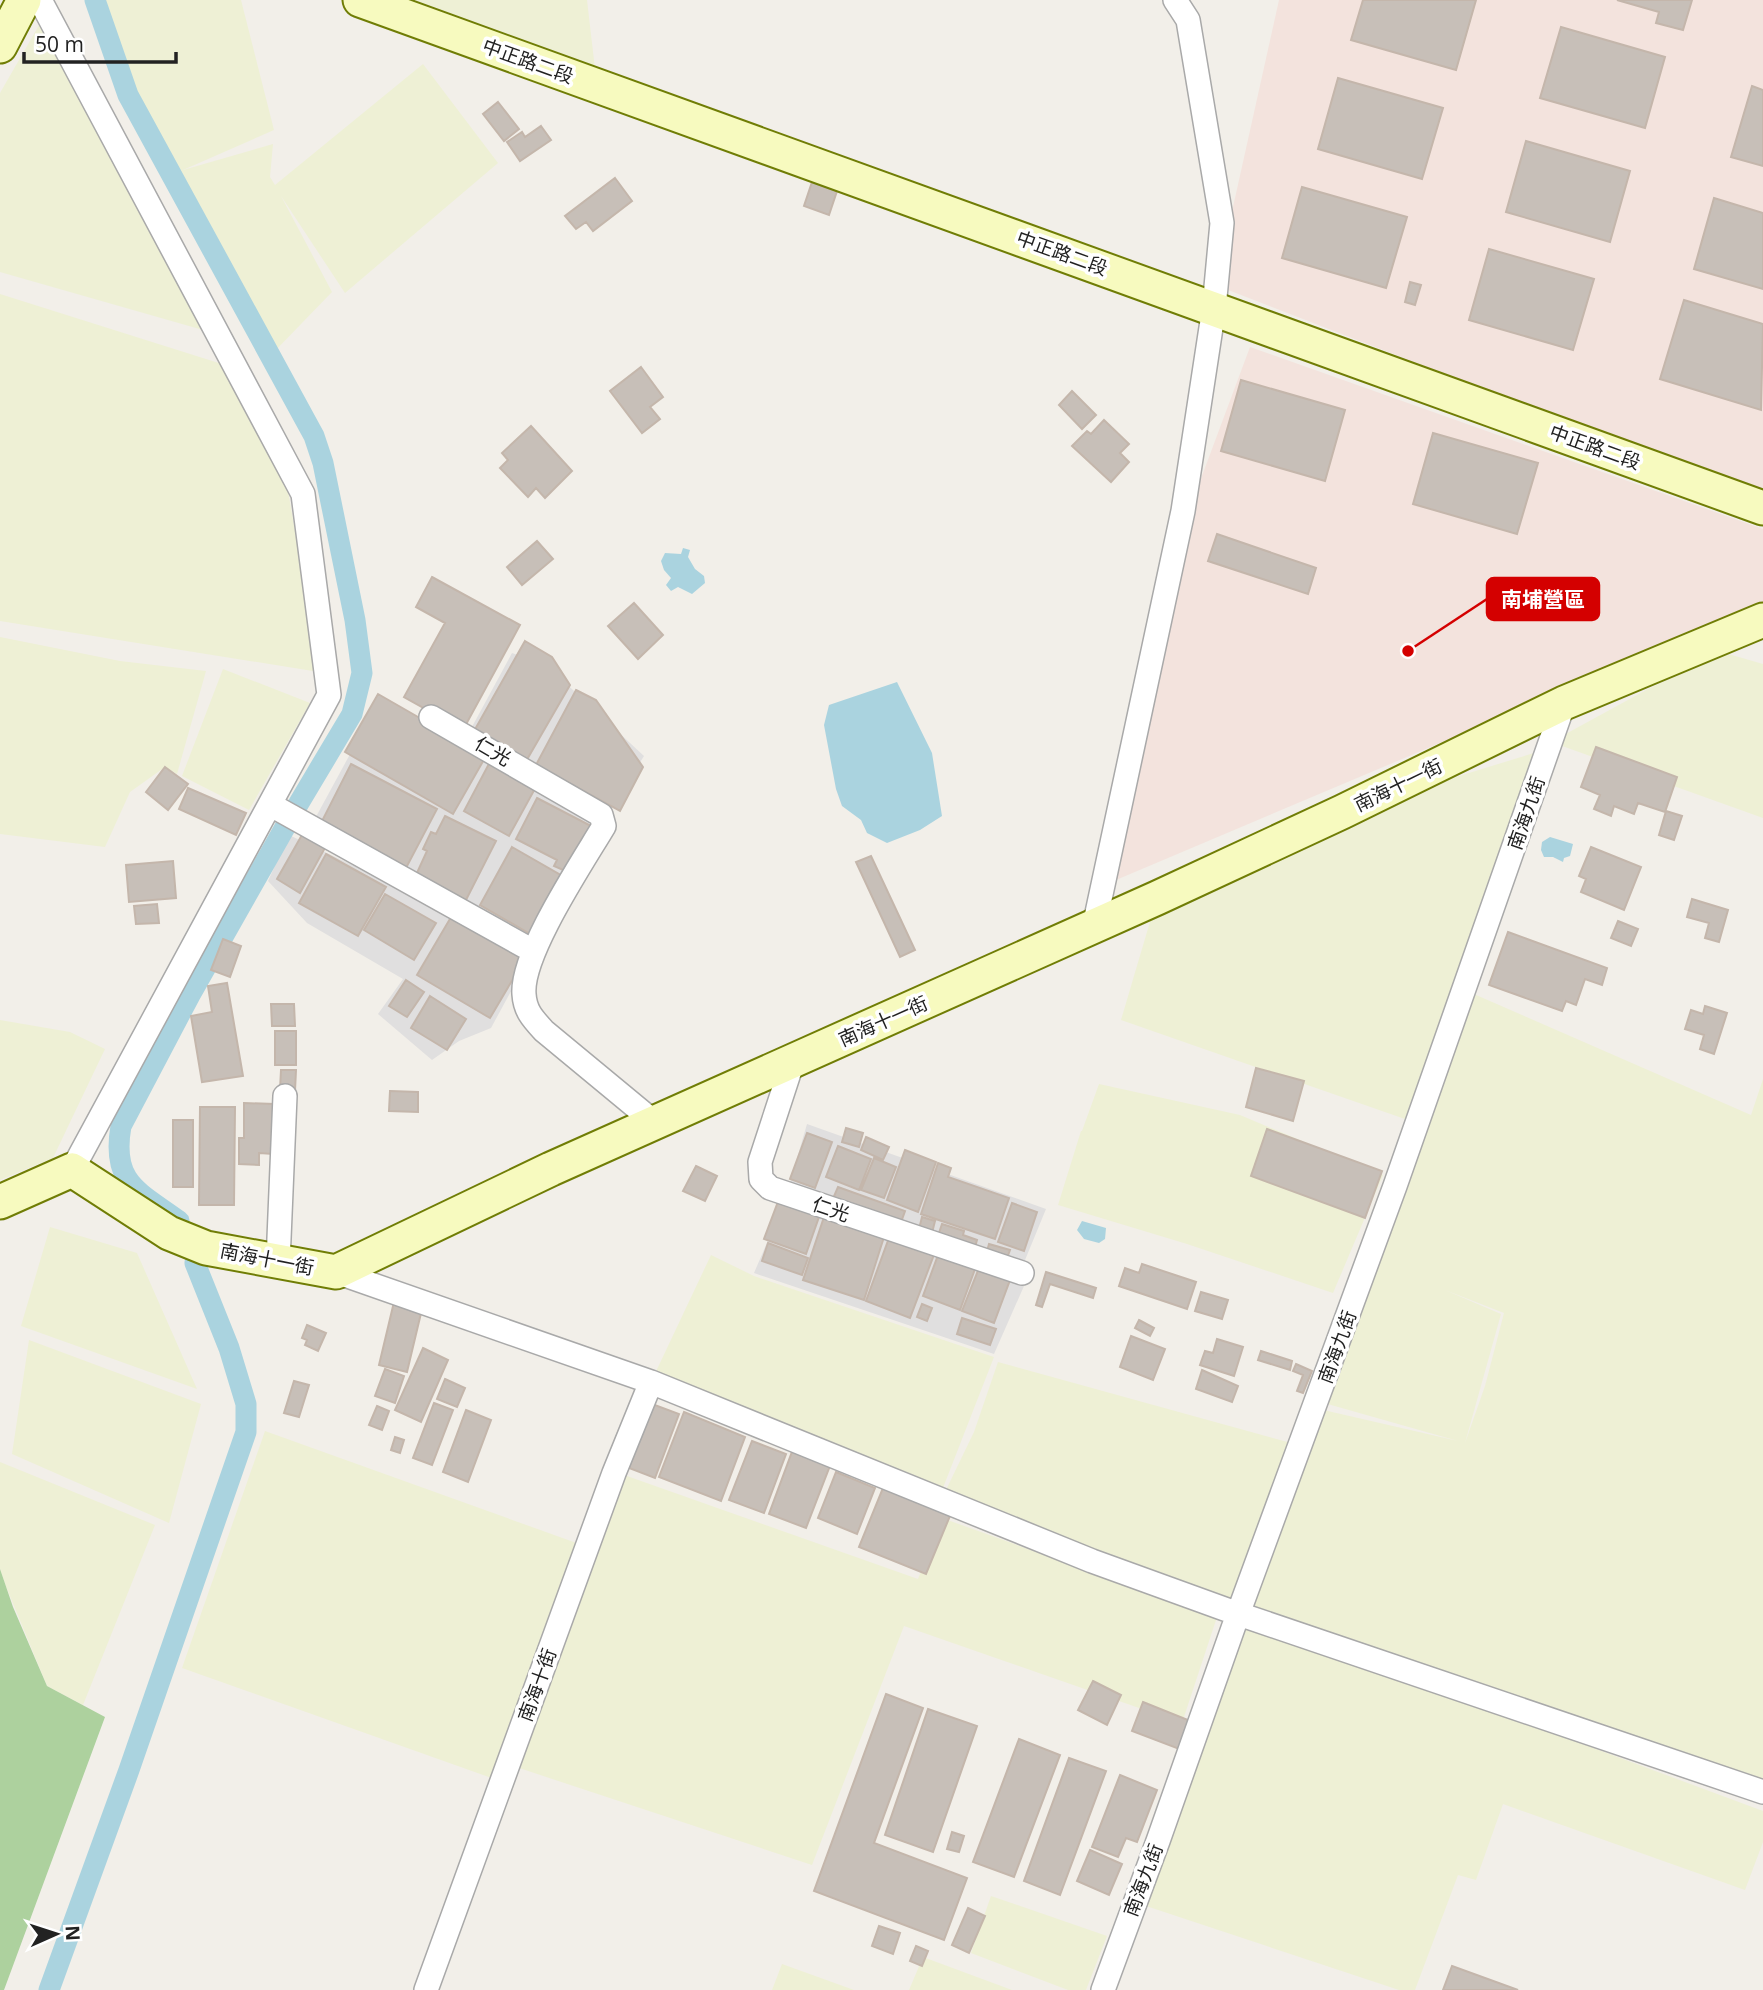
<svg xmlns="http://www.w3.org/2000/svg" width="1763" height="1990" font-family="'Open Sans','Noto Sans TC',sans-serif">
  <rect width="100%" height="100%" fill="#f2efe9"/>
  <path fill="#e0dfdf" d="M512 653 545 664 644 756 600 827 491 1028 459 1041 432 1060 378 1014 403 979 307 923 268 881 289 835 519 944 311 826 374 710 430 731 598 827 467 736Z
    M807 1124 1046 1209 1016 1282 1024 1286 994 1354 754 1273 784 1203Z"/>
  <path fill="#f3e3dd" d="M1279 0H1763V497L1223 288 1225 243Z
    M1250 347 1763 529V602L1544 699 1116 880 1193 500Z"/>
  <path fill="#eef0d5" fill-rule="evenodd" d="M92 0H241L274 130 183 170 273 144 270 177 275 185 423 64 498 163 345 293 281 196 332 292 272 354 176 173 163 178 118 95Z
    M368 0H587L597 86Z
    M46 13 217 334 0 272V93Z
    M0 294 225 365 285 473 319 672 0 621Z
    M0 637 120 661 206 671 177 774 165 767 130 792 105 847 0 834Z
    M1725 653 1763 664V818L1551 742 1648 689Z
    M223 669 310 703 249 810 182 776Z
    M1534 753 1494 878 1405 1119 1121 1020 1157 898 1342 812Z
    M1467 991 1751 1115 1763 1079V1792L1244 1611 1319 1409 1458 1441 1317 1401ZM1445 1290 1504 1313 1485 1386 1465 1443 1501 1314Z
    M0 1020 70 1032 105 1049 53 1158 0 1180Z
    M1099 1084 1240 1115 1383 1175 1333 1293 1187 1244 1058 1205 1081 1131H1082Z
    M50 1227 137 1253 197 1389 21 1326Z
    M711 1255 754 1276 994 1357 941 1493 651 1382Z
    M29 1340 201 1404 169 1523 12 1454Z
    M998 1362 1291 1443 1230 1611 944 1494 974 1432Z
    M265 1431 582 1545 610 1470 918 1579 942 1518 1217 1617 1182 1723 904 1626 812 1865 507 1764 500 1781 182 1668Z
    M0 1462 155 1525 83 1705 47 1686 5 1584 0 1569Z
    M1238 1616 1763 1811V1842L1745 1890 1503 1804 1476 1880 1458 1875 1415 1990H1399L1134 1902Z
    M991 1896 1107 1936 1086 1990H1068L971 1953Z
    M923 1957 1012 1990H909Z
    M782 1964 854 1990H772Z"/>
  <path fill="#add19e" d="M0 1569 13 1607 47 1686 105 1717 4 1990H0Z"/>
  <path fill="#aad3df" d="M683 548 690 550 688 557 695 569 704 576 705 583 692 594 678 587 671 591 666 585 671 578 664 570 661 561 665 553 681 554Z
    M897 682 932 753 942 816 920 830 887 843 867 833 861 820 842 806 836 789 824 725 829 705Z
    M1550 837 1573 844 1570 856 1564 858 1563 862 1553 857H1544L1541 850 1542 842Z
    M1082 1221 1106 1228 1105 1239 1099 1243 1084 1239 1077 1230Z"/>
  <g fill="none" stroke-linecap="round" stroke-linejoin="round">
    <path stroke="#aad3df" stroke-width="21" d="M95 0 128 95 314 436 323 463 355 620 362 673 352 714 296 808
      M179 1221C138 1191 111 1183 121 1126L190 995 288 822
      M49 1990 129 1770 246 1432V1404L229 1348 195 1263"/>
  </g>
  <path fill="#c7bfb8" stroke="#c4b6ab" stroke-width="2" d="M1363 0H1476L1456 70 1351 40Z
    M1617 0H1692L1683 30 1656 23 1659 12Z
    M1561 27 1665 57 1645 128 1540 98Z
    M1338 78 1443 108 1422 179 1318 149Z
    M1752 86 1763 90V166L1731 157Z
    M498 102 519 129 504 141 483 114Z
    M541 126 551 140 520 161 507 142 522 132 525 137Z
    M1526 141 1630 171 1610 242 1506 212Z
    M615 178 632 201 593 231 586 222 576 229 565 216Z
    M812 182 837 191 829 215 804 206Z
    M1302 187 1407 217 1386 288 1282 258Z
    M1714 198 1763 213V289L1694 269Z
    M1489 249 1594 279 1573 350 1469 320Z
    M1410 282 1421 285 1415 305 1405 302Z
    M1684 300 1763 324 1761 410 1660 379Z
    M641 367 663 397 650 407 660 419 642 433 610 391Z
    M1241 380 1345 410 1325 481 1221 451Z
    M1072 391 1096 415 1082 429 1059 405Z
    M1104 420 1129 444 1120 453 1129 462 1111 482 1072 446 1087 431 1091 434Z
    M531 426 572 471 545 498 536 488 528 497 500 468 508 460 502 453Z
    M1433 433 1538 463 1517 534 1413 504Z
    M1217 534 1316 568 1308 594 1208 561Z
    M537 541 553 559 522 585 507 567Z
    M432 577 520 625 463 730 404 697 445 623 416 607Z
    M634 603 663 635 638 659 608 626Z
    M525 641 552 657 570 685 525 763 473 733Z
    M576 690 596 700 643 767 620 811 536 765Z
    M378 694 486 756 453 814 345 752Z
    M1596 747 1677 777 1665 812 1638 803 1634 814 1614 806 1611 816 1594 809 1600 795 1581 787Z
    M491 760 537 785 509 836 464 811Z
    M351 764 437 809 406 868 321 823Z
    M165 767 188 784 168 810 146 792Z
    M188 788 246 813 236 835 179 809Z
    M537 798 593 827 570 873 554 866 557 860 516 839Z
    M1666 811 1682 816 1674 840 1659 835Z
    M445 816 496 841 466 900 416 875 427 851 423 849 431 832 436 834Z
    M303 833 326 846 300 893 277 879Z
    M512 847 564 877 532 935 480 905Z
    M1591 847 1641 867 1624 910 1581 892 1586 879 1579 876Z
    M326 854 386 887 358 936 299 903Z
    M871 856 915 950 900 957 856 862Z
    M173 861 176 898 129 902 126 865Z
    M385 894 436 923 414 960 364 930Z
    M1692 899 1728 910 1719 942 1705 938 1709 923 1687 917Z
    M157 904 159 923 136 924 134 906Z
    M454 912 527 955 490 1018 417 975Z
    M1618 921 1638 929 1631 946 1611 938Z
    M1508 932 1607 968 1602 985 1585 979 1576 1005 1566 1001 1562 1011 1489 985Z
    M223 939 241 946 230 977 211 970Z
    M406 980 424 992 407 1017 389 1006Z
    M227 983 243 1076 202 1082 191 1016 212 1012 208 986Z
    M430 996 466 1019 447 1050 411 1028Z
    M271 1004H294L295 1026H272Z
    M1705 1006 1727 1013 1714 1054 1700 1049 1704 1035 1685 1029 1691 1010 1703 1014Z
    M275 1031H296V1065H275Z
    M1256 1068 1304 1081 1293 1121 1246 1107Z
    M281 1070H296L295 1091 280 1090Z
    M390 1091 418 1092V1112L389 1111Z
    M244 1103 274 1104 273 1154 259 1153V1165L239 1164V1138H244Z
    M200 1107H235L234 1205H199Z
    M173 1120H193V1187H173Z
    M846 1128 863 1133 859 1147 842 1142Z
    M1267 1129 1382 1171 1365 1218 1251 1176Z
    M807 1133 832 1142 815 1188 790 1179Z
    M866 1137 889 1147 883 1160 861 1150Z
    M838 1146 871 1159 859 1190 826 1177Z
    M905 1150 936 1162 918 1212 887 1200Z
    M874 1158 896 1167 884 1198 861 1190Z
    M938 1163 951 1168 948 1177 1009 1198 995 1239 921 1214Z
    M696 1166 717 1176 705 1201 683 1191Z
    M838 1187 905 1211 900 1225 832 1201Z
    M779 1199 820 1214 806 1254 764 1239Z
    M1012 1203 1037 1212 1024 1251 998 1242Z
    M824 1217 884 1237 864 1300 803 1280Z
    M922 1217 935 1221 932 1233 919 1229Z
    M942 1224 964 1231 963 1235 977 1240 974 1251 937 1239Z
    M890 1235 935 1252 910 1318 866 1301Z
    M768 1243 808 1258 802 1275 762 1261Z
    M989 1244 1010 1250 1006 1261 985 1259Z
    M938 1255 975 1269 960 1310 923 1296Z
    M1142 1264 1196 1282 1187 1309 1119 1286 1125 1268 1139 1273Z
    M979 1268 1010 1280 994 1323 962 1311Z
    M1046 1272 1096 1288 1093 1298 1050 1284 1042 1307 1036 1305Z
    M1201 1292 1228 1300 1222 1319 1195 1311Z
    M394 1302 422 1309 407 1372 379 1365Z
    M922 1304 932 1308 927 1321 917 1317Z
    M962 1318 996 1329 990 1345 957 1334Z
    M1139 1320 1154 1328 1150 1336 1135 1328Z
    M307 1325 326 1333 318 1351 305 1345 307 1340 302 1338Z
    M1131 1336 1165 1349 1153 1380 1120 1367Z
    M1217 1339 1243 1347 1234 1376 1200 1365 1205 1351 1213 1353Z
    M423 1348 448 1360 421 1422 395 1410Z
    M1261 1351 1292 1361 1290 1370 1258 1360Z
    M1296 1364 1312 1371 1303 1393 1297 1391 1303 1375 1293 1371Z
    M385 1369 404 1376 395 1403 375 1396Z
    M1202 1370 1238 1386 1232 1402 1196 1389Z
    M445 1379 465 1388 457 1407 437 1399Z
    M294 1381 309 1385 299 1417 284 1413Z
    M434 1403 453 1410 432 1465 413 1458Z
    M652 1404 679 1414 655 1478 629 1468Z
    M377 1406 389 1411 382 1430 369 1425Z
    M466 1410 491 1420 468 1482 443 1472Z
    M684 1412 745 1437 721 1501 659 1477Z
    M395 1437 404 1440 400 1453 391 1450Z
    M752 1441 786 1454 764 1513 729 1500Z
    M793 1449 831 1463 806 1528 769 1514Z
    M836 1472 875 1488 857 1534 818 1518Z
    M885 1483 952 1511 926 1574 859 1547Z
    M1093 1681 1121 1695 1107 1725 1078 1710Z
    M886 1694 923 1708 874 1843 967 1878 944 1940 814 1891Z
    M1143 1702 1193 1722 1182 1750 1132 1731Z
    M928 1709 977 1726 933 1852 885 1835Z
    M1019 1739 1060 1755 1014 1877 973 1862Z
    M1069 1758 1106 1771 1060 1895 1024 1881Z
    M1120 1775 1157 1790 1137 1842 1126 1838 1118 1857 1092 1847Z
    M952 1832 964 1836 959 1852 947 1849Z
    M1090 1850 1122 1864 1109 1895 1077 1881Z
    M968 1908 985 1916 969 1953 952 1945Z
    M879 1926 900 1933 893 1954 872 1946Z
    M916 1946 928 1951 922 1966 910 1961Z
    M1452 1966 1518 1990H1443Z"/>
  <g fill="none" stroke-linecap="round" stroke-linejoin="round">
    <defs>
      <path id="street" d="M40 0 303 494 329 695 72 1170
        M431 717 601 815 604 826C582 863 521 954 524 994 525 1011 533 1019 544 1031L654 1122
        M271 805 533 951
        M1094 927 1183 511 1214 308 1222 223 1188 20 1175 0
        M793 1061 760 1162 761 1179 770 1188 1022 1273
        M278 1262 285 1096
        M336 1272 651 1382 1092 1561 1230 1611 1763 1792
        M426 1990 614 1473 651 1382
        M1103 1990 1158 1841 1238 1614 1395 1186 1564 703"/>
      <path id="secondary" d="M360 0 1763 508
        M0 46 24 0
        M0 1202 72 1170 169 1233 206 1248 336 1272 551 1169 1157 898 1342 812 1564 703 1763 620"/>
    </defs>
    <use href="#street" stroke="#a9a9a9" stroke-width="26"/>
    <use href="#secondary" stroke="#707d05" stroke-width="37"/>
    <use href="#street" stroke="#fff" stroke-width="23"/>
    <use href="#secondary" stroke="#f7fabf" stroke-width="33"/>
  </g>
  <g text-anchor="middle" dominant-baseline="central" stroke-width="7" stroke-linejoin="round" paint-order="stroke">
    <g font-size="19" fill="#222" stroke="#fff">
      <text transform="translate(528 61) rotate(20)">中正路二段</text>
      <text transform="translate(1062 253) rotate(20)">中正路二段</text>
      <text transform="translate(1595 447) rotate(20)">中正路二段</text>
      <text transform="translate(493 751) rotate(30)">仁光</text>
      <text transform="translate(1398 785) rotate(-26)">南海十一街</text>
      <text transform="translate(1526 813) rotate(-71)">南海九街</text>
      <text transform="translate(883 1021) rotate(-24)">南海十一街</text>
      <text transform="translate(831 1209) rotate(19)">仁光</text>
      <text transform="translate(267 1259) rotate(11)">南海十一街</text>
      <text transform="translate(1337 1347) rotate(-70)">南海九街</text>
      <text transform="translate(537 1685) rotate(-70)">南海十街</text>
      <text transform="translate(1143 1880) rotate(-69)">南海九街</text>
    </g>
  </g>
  <path fill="none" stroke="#d40000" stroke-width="2.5" d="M1408 651L1487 599"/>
  <circle fill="#d40000" stroke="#fff" stroke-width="2.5" cx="1408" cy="651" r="7"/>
  <rect fill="#d40000" stroke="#d40000" stroke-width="2.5" x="1487" y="578" width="112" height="42" rx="7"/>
  <g font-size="21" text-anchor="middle" font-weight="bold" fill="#fff">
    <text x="1543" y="607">南埔營區</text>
  </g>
  <g transform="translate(56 1934) rotate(87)" stroke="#ffffff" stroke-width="5" paint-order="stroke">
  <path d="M0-5L12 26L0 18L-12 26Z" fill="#222222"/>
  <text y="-10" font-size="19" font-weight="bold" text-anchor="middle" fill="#222222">N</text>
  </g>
  <path d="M24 52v10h152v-10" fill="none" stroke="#222222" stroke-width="3.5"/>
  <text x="35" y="52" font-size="21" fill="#222222" stroke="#ffffff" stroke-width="5" paint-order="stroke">50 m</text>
</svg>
